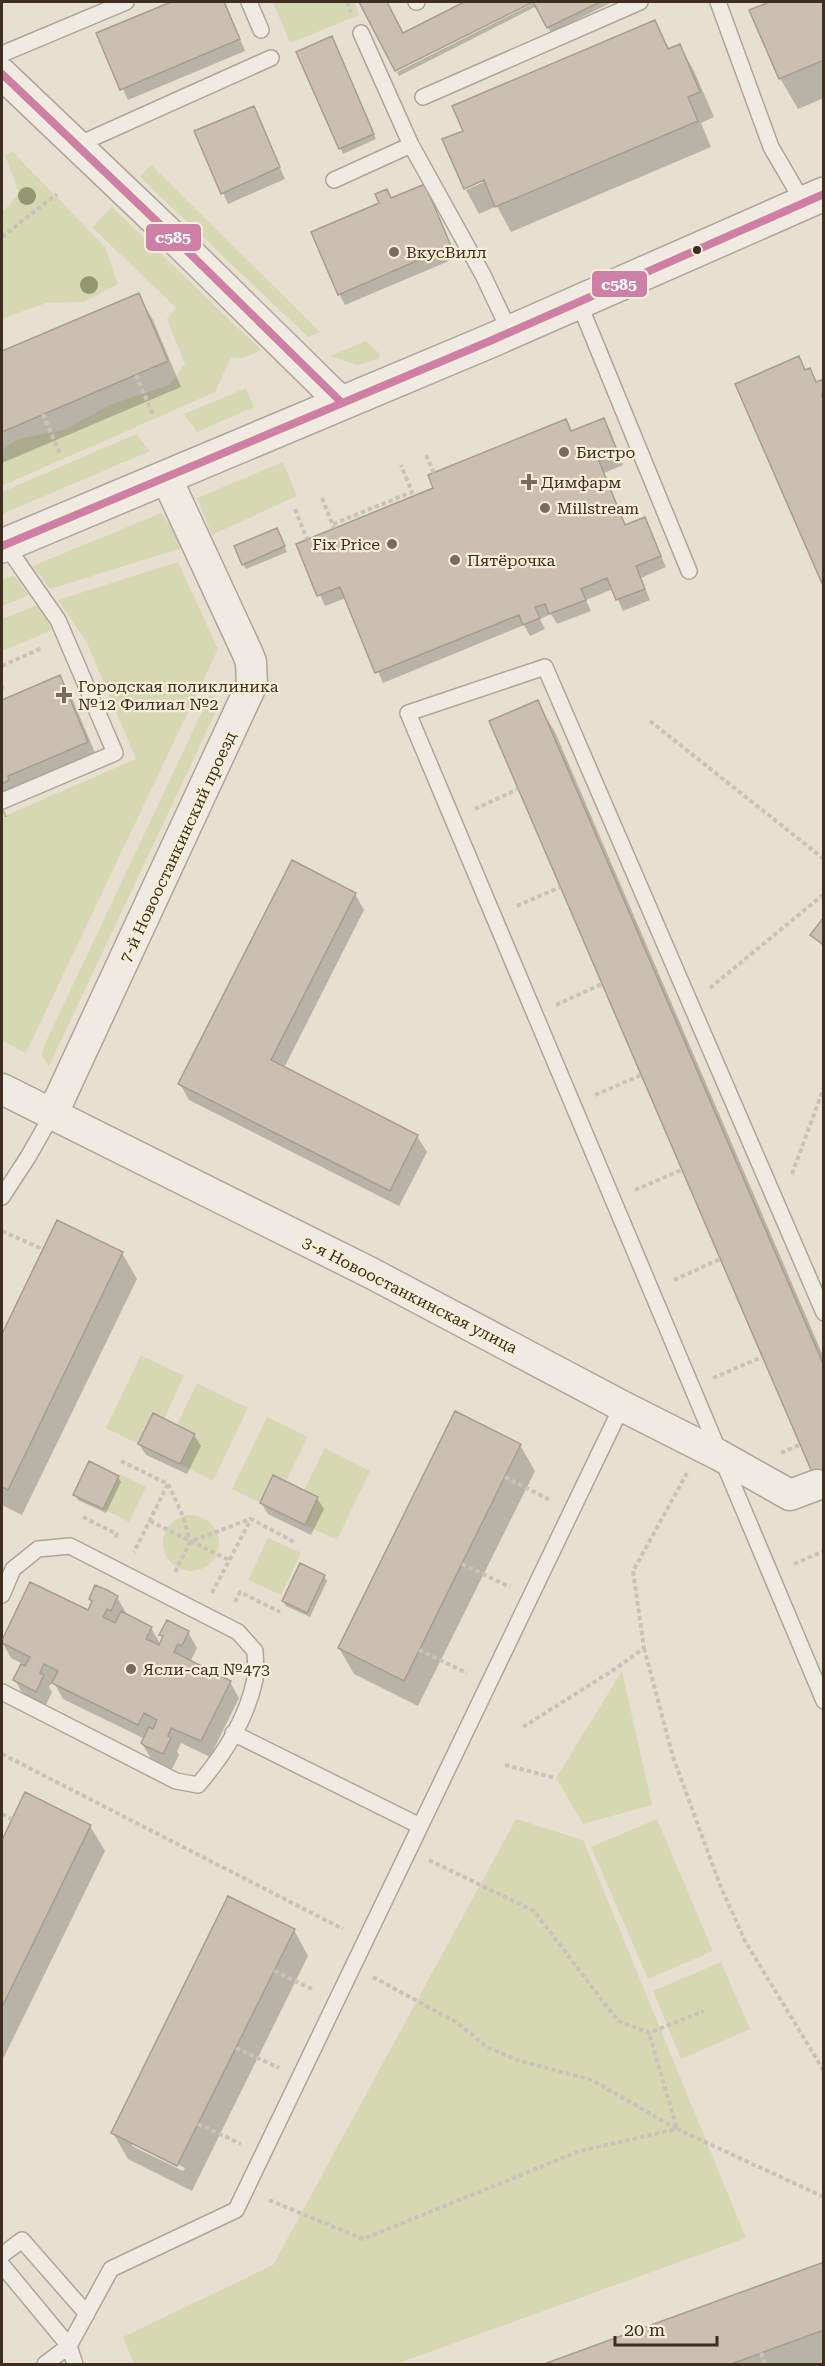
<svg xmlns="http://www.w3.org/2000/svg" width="825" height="2366" font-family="'Roboto Serif',serif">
  <rect width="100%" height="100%" fill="#e7e0d1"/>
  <path fill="#d6d7b3" d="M273 2H354L359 15 290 43Z
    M13 152 105 247 118 284 84 302 46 303 6 317 2 321V213L19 193 5 155Z
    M151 165 320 332 308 337 140 177Z
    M112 207 261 350 243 358H231L215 392 2 486V450L18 439 67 429 109 405 169 385 185 364 167 319 176 308 92 227Z
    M366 341 380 354 379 359 357 365 330 356Z
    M246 388 254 407 197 432 184 414Z
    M136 434 150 451 2 514V492Z
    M283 462 297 496 212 535 197 498Z
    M161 513 173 529 182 548 50 589 33 566Z
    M178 562 218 649 26 1053 2 1041V817L136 759 87 643 58 600Z
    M14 575 29 595 2 606V580Z
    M37 605 53 630 2 651V619Z
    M210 695 221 701 49 1066 42 1056 44 1046Z
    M141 1355 184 1376 164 1419 152 1414 138 1444 106 1428Z
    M197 1383 248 1408 213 1481 180 1464 195 1434 177 1425Z
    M267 1417 308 1437 286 1481 273 1475 260 1503 232 1489Z
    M325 1448 370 1471 337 1540 305 1525 318 1497 304 1490Z
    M120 1474 146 1487 129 1522 103 1509Z
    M163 1543a28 28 0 1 1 56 0a28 28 0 1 1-56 0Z
    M268 1538 301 1553 281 1595 248 1580Z
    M622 1671 652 1805 583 1824 556 1778Z
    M516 1819 583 1840 746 2238 396 2364H134L123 2337 273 2265Z
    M657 1819 713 1951 648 1979 591 1847Z
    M721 1962 750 2029 681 2059 653 1991Z"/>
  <path fill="#0003" fill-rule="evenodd" d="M175 2H225L245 51 128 100 98 34Z
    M361 2H386L402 35 467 2H530L396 69Z
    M536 2H612L551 33 537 6 399 76 397 72Z
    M774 2H824V98L798 109 780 78 751 11Z
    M654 22 670 50 680 46 694 71 714 117 701 123 711 147 511 232 497 206 479 214 466 190 491 179 490 176 465 187V189L444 140 465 132Z
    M334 43 376 139 343 154 298 52Z
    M253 108 285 179 228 204 196 132Z
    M424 185 456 258 345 305 339 294 391 199Z
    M138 295 153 320 181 387 2 463V353Z
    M565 420 572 433 603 420 610 430 623 465 604 473 626 526 644 519 666 567 641 578 650 600 623 611 613 589 586 600 591 611 557 624 551 614 540 619 545 629 530 636 524 625 383 683 346 598 325 606 298 545 435 489Z
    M279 535 287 552 246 569 243 564Z
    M59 676 71 696 99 762 3 808 7 817H5L2 811V701Z
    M537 702 555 732 824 1358V1497Z
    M355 894 364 910 284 1068 417 1136 427 1152 399 1206 189 1100 180 1084Z
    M824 920V947L812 936Z
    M57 1222 122 1253 137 1279 22 1515 2 1505V1337Z
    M194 1435 201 1446 187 1474 146 1455 139 1444Z
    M520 1445 535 1471 418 1706 354 1674 339 1648Z
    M118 1477 121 1482 106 1513 78 1500 75 1495Z
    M317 1498 324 1509 311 1535 268 1514 261 1503Z
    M324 1576 327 1581 310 1617 286 1606 283 1601Z
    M117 1597 126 1613 125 1615 151 1628 161 1645 163 1639 161 1634 188 1632 197 1648 190 1662 230 1682 239 1698 210 1757 181 1743 177 1751 179 1755 172 1769 151 1759 142 1743 145 1739 63 1699 53 1681 49 1687 52 1692 45 1707 24 1696 15 1680 23 1664 11 1658 2 1642 89 1612 93 1603 90 1599Z
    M26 1794 90 1826 105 1851 2 2061V1843Z
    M294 1930 308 1956 192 2191 128 2159 113 2133ZM132 2142 185 2168 183 2171 132 2146Z
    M824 2263V2364H548Z"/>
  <path fill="#cbbfb2" stroke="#a89c90" stroke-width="1.5" d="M171 2H224L240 39 120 90 96 33Z
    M359 2H387L403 33 464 2H533L395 71Z
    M533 2H600L547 28Z
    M770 2H824V60L779 79 749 10Z
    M655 20 668 49 680 44 700 92 688 97 698 121 495 207 484 180 464 189 442 139 463 131 452 106Z
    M332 36 374 134 339 149 296 52Z
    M254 106 280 167 221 194 194 131Z
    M425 184 451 246 338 295 311 232 379 203 375 194 387 189 391 198Z
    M139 293 168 361 2 432V351Z
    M799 356 805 370 810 368 816 382 824 379 822 396 824 400V588L735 384Z
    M604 418 618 453 599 461 625 525 645 517 661 556 636 566 645 589 616 600 607 578 581 589 586 600 549 614 545 604 535 607 540 618 523 625 519 615 375 673 340 587 317 596 296 544 433 488 428 475 566 419 571 431Z
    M277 528 285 546 242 565 234 546Z
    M60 675 88 742 8 776 9 780 2 784V700Z
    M538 700 824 1366V1500L489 721Z
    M292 860 356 893 271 1060 418 1135 390 1191 178 1084Z
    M824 917V945L810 935Z
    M57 1220 123 1252 8 1490 2 1487V1334Z
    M455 1411 521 1444 404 1681 338 1648Z
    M153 1413 195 1434 180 1464 138 1444Z
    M89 1461 119 1476 103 1509 73 1495Z
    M273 1475 318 1497 305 1525 260 1503Z
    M300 1563 325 1575 307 1613 282 1601Z
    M30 1582 88 1610 92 1601 89 1599 95 1585 107 1590 118 1596 111 1611 107 1609 103 1617 115 1623 121 1611 152 1627 146 1639 159 1645 163 1636 159 1635 167 1620 189 1631 182 1646 178 1644 174 1652 231 1681 201 1741 171 1728 168 1736 171 1738 163 1754 145 1746 141 1743 149 1727 153 1729 157 1720 144 1713 138 1725 66 1690 52 1683 58 1671 44 1664 40 1673 44 1675 36 1692 13 1680 21 1664 25 1666 30 1657 2 1643V1640Z
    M25 1792 91 1825 2 2007V1840Z
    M228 1896 295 1929 177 2166 111 2133Z
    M824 2262V2330L731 2364H544Z"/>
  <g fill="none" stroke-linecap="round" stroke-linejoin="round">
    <defs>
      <path id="service" d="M249 2 261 30
        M416 2H417
        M718 2 771 147 803 202
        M361 33 411 145 483 275 510 332
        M2 54 126 2
        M423 97 640 2
        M75 146 271 58
        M334 180 411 145
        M579 303 689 571
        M2 801 115 753 58 620 5 544
        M2 1197 28 1157 52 1115
        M824 1313 545 667 408 713 824 1701
        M2 1595 13 1569 38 1549 70 1546 238 1632 255 1651C255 1660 257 1670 255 1679 247 1718 224 1755 198 1785L176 1781 2 1692
        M233 1733 420 1826
        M2 2255 22 2240 87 2314
        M2 2265 69 2346 75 2364
        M45 2364 69 2346 111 2269 236 2210 622 1406"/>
      <path id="minor" d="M2 74 170 234 342 403
        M2 1089 371 1273 622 1406 719 1455 790 1495 817 1485
        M52 1115 252 684 251 662 247 652 166 477"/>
      <path id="tertiary" d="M2 546 490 341 824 194"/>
    </defs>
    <use href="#service" stroke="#ada599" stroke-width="18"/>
    <use href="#minor" stroke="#ada599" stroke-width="33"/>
    <use href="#tertiary" stroke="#ada599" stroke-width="36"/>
    <path stroke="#c8c2b9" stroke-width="4" stroke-dasharray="4.5 3" stroke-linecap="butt" d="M347 2 351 12
      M2 237 57 194
      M136 375 153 415
      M43 414 60 454
      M426 455 434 473
      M322 498 334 528
      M295 509 307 539
      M333 524 412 492 401 465
      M2 666 42 648
      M2 686V689
      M650 721 824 859
      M475 809 518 789
      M517 906 560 887
      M710 988 824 894
      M556 1005 602 984
      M595 1095 641 1075
      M792 1174 824 1087
      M635 1190 681 1170
      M2 1231 42 1249
      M674 1280 720 1259
      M713 1378 762 1357
      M781 1453 799 1445
      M121 1461 168 1484 134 1552
      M505 1477 550 1500
      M168 1484 183 1516 190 1541
      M83 1517 117 1534 114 1540
      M150 1521 229 1560
      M462 1564 510 1587
      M794 1564 824 1551
      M175 1572 190 1542 250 1519
      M212 1593 251 1519 296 1543
      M235 1602 240 1592 280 1612
      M95 1614 106 1593
      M644 1648 673 1757 720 1885 745 1941 824 2071
      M167 1649 177 1628
      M419 1650 467 1673
      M28 1678 37 1661
      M523 1727 615 1669 644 1648 633 1571 687 1473
      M152 1742 162 1722
      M2 1754 343 1929
      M505 1765 556 1778
      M2 1814 12 1819
      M429 1860 534 1911 618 2021 649 2033 704 2011
      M274 1971 314 1990
      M373 1977 456 2022 487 2047 517 2060 592 2080 677 2129 649 2033
      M236 2048 279 2068
      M198 2124 241 2144
      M269 2200 363 2239 580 2151 677 2129 824 2197
      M761 2353 765 2364"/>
    <use href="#service" stroke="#efebe3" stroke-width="15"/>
    <use href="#minor" stroke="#efebe3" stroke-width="30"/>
    <use href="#tertiary" stroke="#efebe3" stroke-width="33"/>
    <defs>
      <path id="bus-1" d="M2 74 170 234 342 403
        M2 546 490 341 824 194"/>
    </defs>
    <use href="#bus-1" stroke="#f7eed8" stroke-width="12"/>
    <use href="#bus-1" stroke="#ce7fa6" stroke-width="8"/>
  </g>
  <g fill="#929673">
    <circle cx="27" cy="196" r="9"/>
    <circle cx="89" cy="285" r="9"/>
  </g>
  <circle fill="#3d2e20" stroke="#f7eed8" stroke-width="2" cx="697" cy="250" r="5"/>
  <g fill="#786c5e" stroke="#f7eed8" stroke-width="2">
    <circle cx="394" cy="252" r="6"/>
    <circle cx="564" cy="452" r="6"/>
    <path d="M526 473h6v6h6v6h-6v6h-6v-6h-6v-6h6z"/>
    <circle cx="545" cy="508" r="6"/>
    <circle cx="392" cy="544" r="6"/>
    <circle cx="455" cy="560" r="6"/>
    <path d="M61 686h6v6h6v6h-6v6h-6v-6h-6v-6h6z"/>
    <circle cx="131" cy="1669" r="6"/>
  </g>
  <g text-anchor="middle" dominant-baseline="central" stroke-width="4.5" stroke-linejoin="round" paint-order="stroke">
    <g font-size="16" fill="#3d2e20" stroke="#f7eed8" text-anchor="start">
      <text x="406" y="252">ВкусВилл</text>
      <text x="576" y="452">Бистро</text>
      <text x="541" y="482">Димфарм</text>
      <text x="557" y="508">Millstream</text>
      <text x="380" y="544" text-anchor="end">Fix Price</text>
      <text x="467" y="560">Пятёрочка</text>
      <text x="78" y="686">Городская поликлиника<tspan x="78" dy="18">№12 Филиал №2</tspan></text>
      <text x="143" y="1669">Ясли-сад №473</text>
    </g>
    <g font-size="16" fill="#3d2e20" stroke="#f7eed8">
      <text transform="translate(178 847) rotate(-65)">7-й Новоостанкинский проезд</text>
      <text transform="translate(410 1295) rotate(27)">3-я Новоостанкинская улица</text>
    </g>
  </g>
  <g stroke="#f7eed8" stroke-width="2">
    <rect x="145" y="223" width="57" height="29" rx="6" fill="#ce7fa6"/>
    <rect x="591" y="270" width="57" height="28" rx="6" fill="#ce7fa6"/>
  </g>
  <g font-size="16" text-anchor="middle" font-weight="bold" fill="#fff">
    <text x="173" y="243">с585</text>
    <text x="619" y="290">с585</text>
  </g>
  <rect width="825" height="2366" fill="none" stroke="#3d2e20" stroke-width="6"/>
  <path d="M615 2336v9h102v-9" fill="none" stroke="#3d2e20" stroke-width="3"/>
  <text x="624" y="2336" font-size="18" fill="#3d2e20" stroke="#f7eed8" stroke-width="4.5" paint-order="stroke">20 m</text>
</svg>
